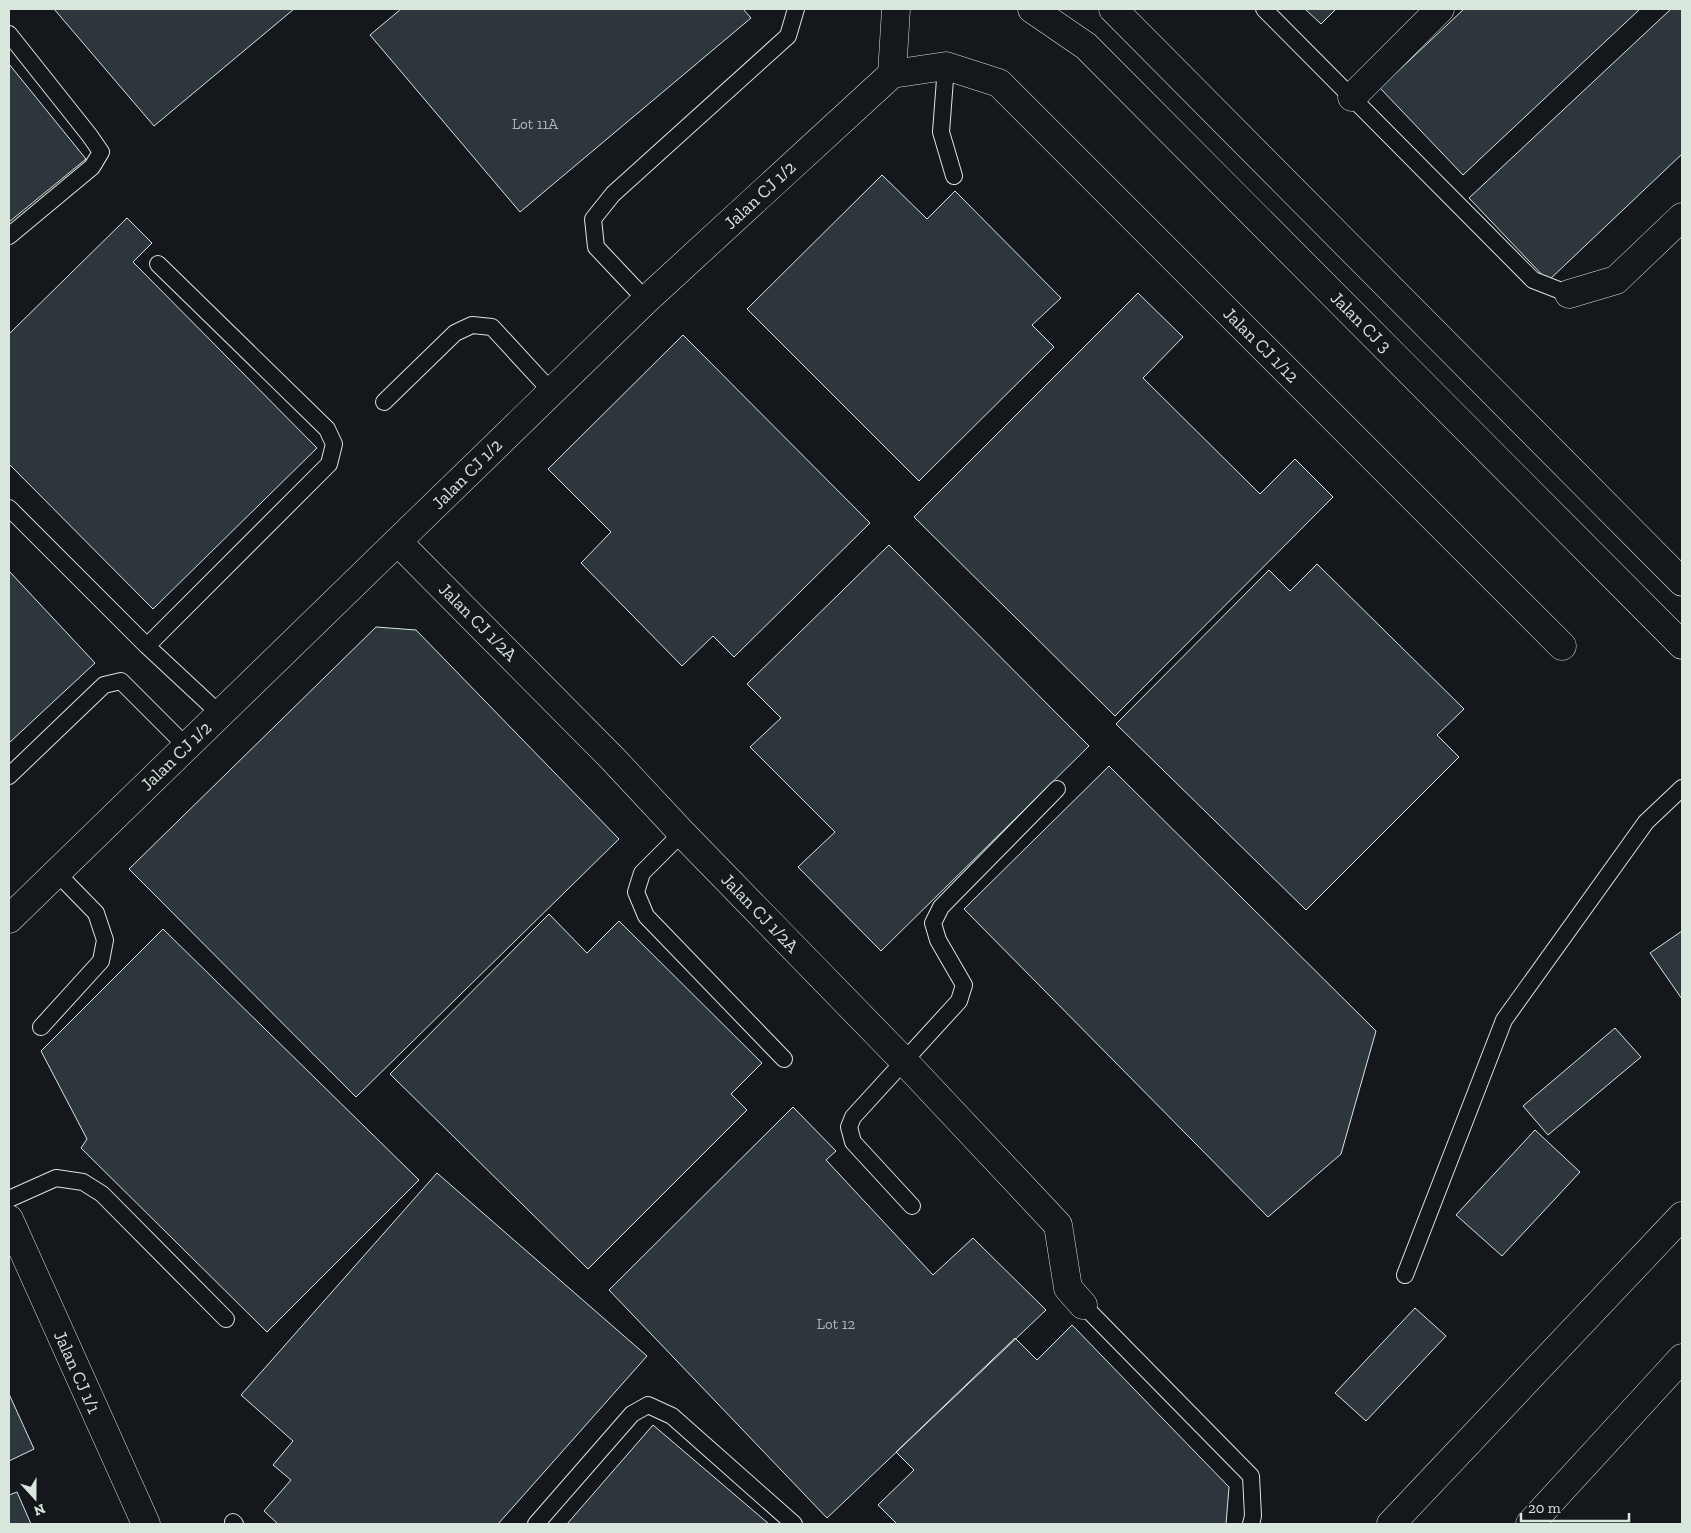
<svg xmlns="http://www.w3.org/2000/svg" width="1691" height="1533" font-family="'Zilla Slab',serif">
  <rect width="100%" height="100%" fill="#14181c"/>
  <path fill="#2c363c" stroke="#d8e6dc" d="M54 9H294L154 126Z
    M401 9H743L751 18 520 212 370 35Z
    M1305 9H1336L1321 24Z
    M1464 9H1640L1463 175 1380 88Z
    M1671 9H1682V154L1548 281 1469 198Z
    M9 64 86 159 9 222Z
    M882 175 927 219 955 191 1061 298 1032 325 1054 347 919 481 747 309Z
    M127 218 152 243 133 262 317 448 153 609 9 464V334Z
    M1138 293 1183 337 1143 378 1260 494 1295 459 1333 497 1115 716 914 517Z
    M683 335 870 523 734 657 713 636 682 666 581 563 611 532 548 469Z
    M889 545 1089 746 881 951 798 867 835 832 750 747 781 718 747 684Z
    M1317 564 1464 709 1437 735 1459 757 1306 910 1116 724 1269 570 1290 591Z
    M9 571 95 663 9 743Z
    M376 627 416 630 619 839 356 1097 129 869Z
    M1109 766 1376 1031 1341 1154 1268 1217 964 909Z
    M549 914 587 953 619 921 762 1063 731 1094 747 1110 588 1269 390 1074Z
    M163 929 419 1180 267 1332 81 1148 87 1139 41 1051Z
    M1682 931V999L1650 953Z
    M1615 1028 1641 1057 1548 1135 1523 1106Z
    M793 1107 836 1151 826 1160 933 1275 973 1238 1046 1310 827 1518 609 1290Z
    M1535 1130 1580 1172 1502 1256 1456 1215Z
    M437 1173 647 1356 498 1524H278L264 1511 291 1480 273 1465 293 1441 241 1395Z
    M1415 1308 1446 1336 1366 1421 1335 1393Z
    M1072 1325 1229 1487 1226 1524H897L878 1505 914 1470 896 1452 1015 1338 1037 1360Z
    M9 1394 34 1449 9 1461Z
    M653 1425 769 1524H567Z
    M17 1492 31 1524H9V1495Z"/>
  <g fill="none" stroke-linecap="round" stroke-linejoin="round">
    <defs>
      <path id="lane" d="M1264 9 1533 280 1569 294
        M9 34 90 136 101 152 92 167 9 236
        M946 66 941 132 954 176
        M646 300 596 247 593 219 613 194 788 36 796 9
        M384 402 455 333 472 325 492 327 551 391
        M9 508 147 646 220 714
        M147 646 329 464 334 444 327 429 158 264
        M9 776 104 685 121 681 186 746
        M682 833 642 873 636 892 646 916 784 1059
        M41 1027 101 961 105 940 96 913 56 872
        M9 1199 56 1178 83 1182 102 1194 226 1319
        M912 1206 853 1142 849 1127 853 1117 959 1001 964 985 938 940 933 923 941 907 1057 789
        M1405 1275 1504 1020 1646 822 1682 788
        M1083 1305 1251 1476 1253 1516 1251 1524
        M233 1522 235 1524
        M536 1524 632 1414 648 1405 672 1416 794 1524"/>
      <path id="street" d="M892 74 896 9
        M1352 97 1440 9
        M1569 294 1616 280 1682 217
        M398 542 612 758 682 833 904 1061 1058 1225 1068 1288 1083 1305
        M9 919 646 300 892 74 946 66 999 83 1562 646
        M9 1219 146 1524"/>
      <path id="secondary" d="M1032 9 1086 46 1682 645
        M1113 9 1682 582"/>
      <path id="highway" d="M1391 1524 1682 1216
        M1530 1524 1682 1358"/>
    </defs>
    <use href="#lane" stroke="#d8e6dc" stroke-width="18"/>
    <use href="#street" stroke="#d8e6dc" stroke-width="29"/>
    <use href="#secondary" stroke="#d8e6dc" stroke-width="29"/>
    <use href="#highway" stroke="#d8e6dc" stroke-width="29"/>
    <use href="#lane" stroke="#14181c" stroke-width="16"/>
    <use href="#street" stroke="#14181c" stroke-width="28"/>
    <use href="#secondary" stroke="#14181c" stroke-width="28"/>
    <use href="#highway" stroke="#14181c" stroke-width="28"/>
  </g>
  <g text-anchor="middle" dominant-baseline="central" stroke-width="4" stroke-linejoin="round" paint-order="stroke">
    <g font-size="15" fill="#adbab4">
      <text x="535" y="124">Lot 11A</text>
      <text x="836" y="1324">Lot 12</text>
    </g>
    <g font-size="18" fill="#d8e6dc" stroke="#14181c">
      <text transform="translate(760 195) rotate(-43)">Jalan CJ 1/2</text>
      <text transform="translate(1361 322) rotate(45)">Jalan CJ 3</text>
      <text transform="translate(1261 345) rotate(45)">Jalan CJ 1/12</text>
      <text transform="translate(467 474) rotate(-45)">Jalan CJ 1/2</text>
      <text transform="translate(478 622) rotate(45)">Jalan CJ 1/2A</text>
      <text transform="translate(176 756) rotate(-44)">Jalan CJ 1/2</text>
      <text transform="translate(760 913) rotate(46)">Jalan CJ 1/2A</text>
      <text transform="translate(77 1372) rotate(66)">Jalan CJ 1/1</text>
    </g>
  </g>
  <rect width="1691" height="1533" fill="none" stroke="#d8e6dc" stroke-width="20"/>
  <g transform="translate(35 1498) rotate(159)" stroke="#14181c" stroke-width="4" paint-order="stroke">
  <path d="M0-4L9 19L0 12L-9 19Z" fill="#d8e6dc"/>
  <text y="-8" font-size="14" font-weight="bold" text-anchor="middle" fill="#d8e6dc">N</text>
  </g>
  <path d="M1521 1513v8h108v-8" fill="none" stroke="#d8e6dc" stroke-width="2.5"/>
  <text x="1528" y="1513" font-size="15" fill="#d8e6dc" stroke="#14181c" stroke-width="4" paint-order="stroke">20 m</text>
</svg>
